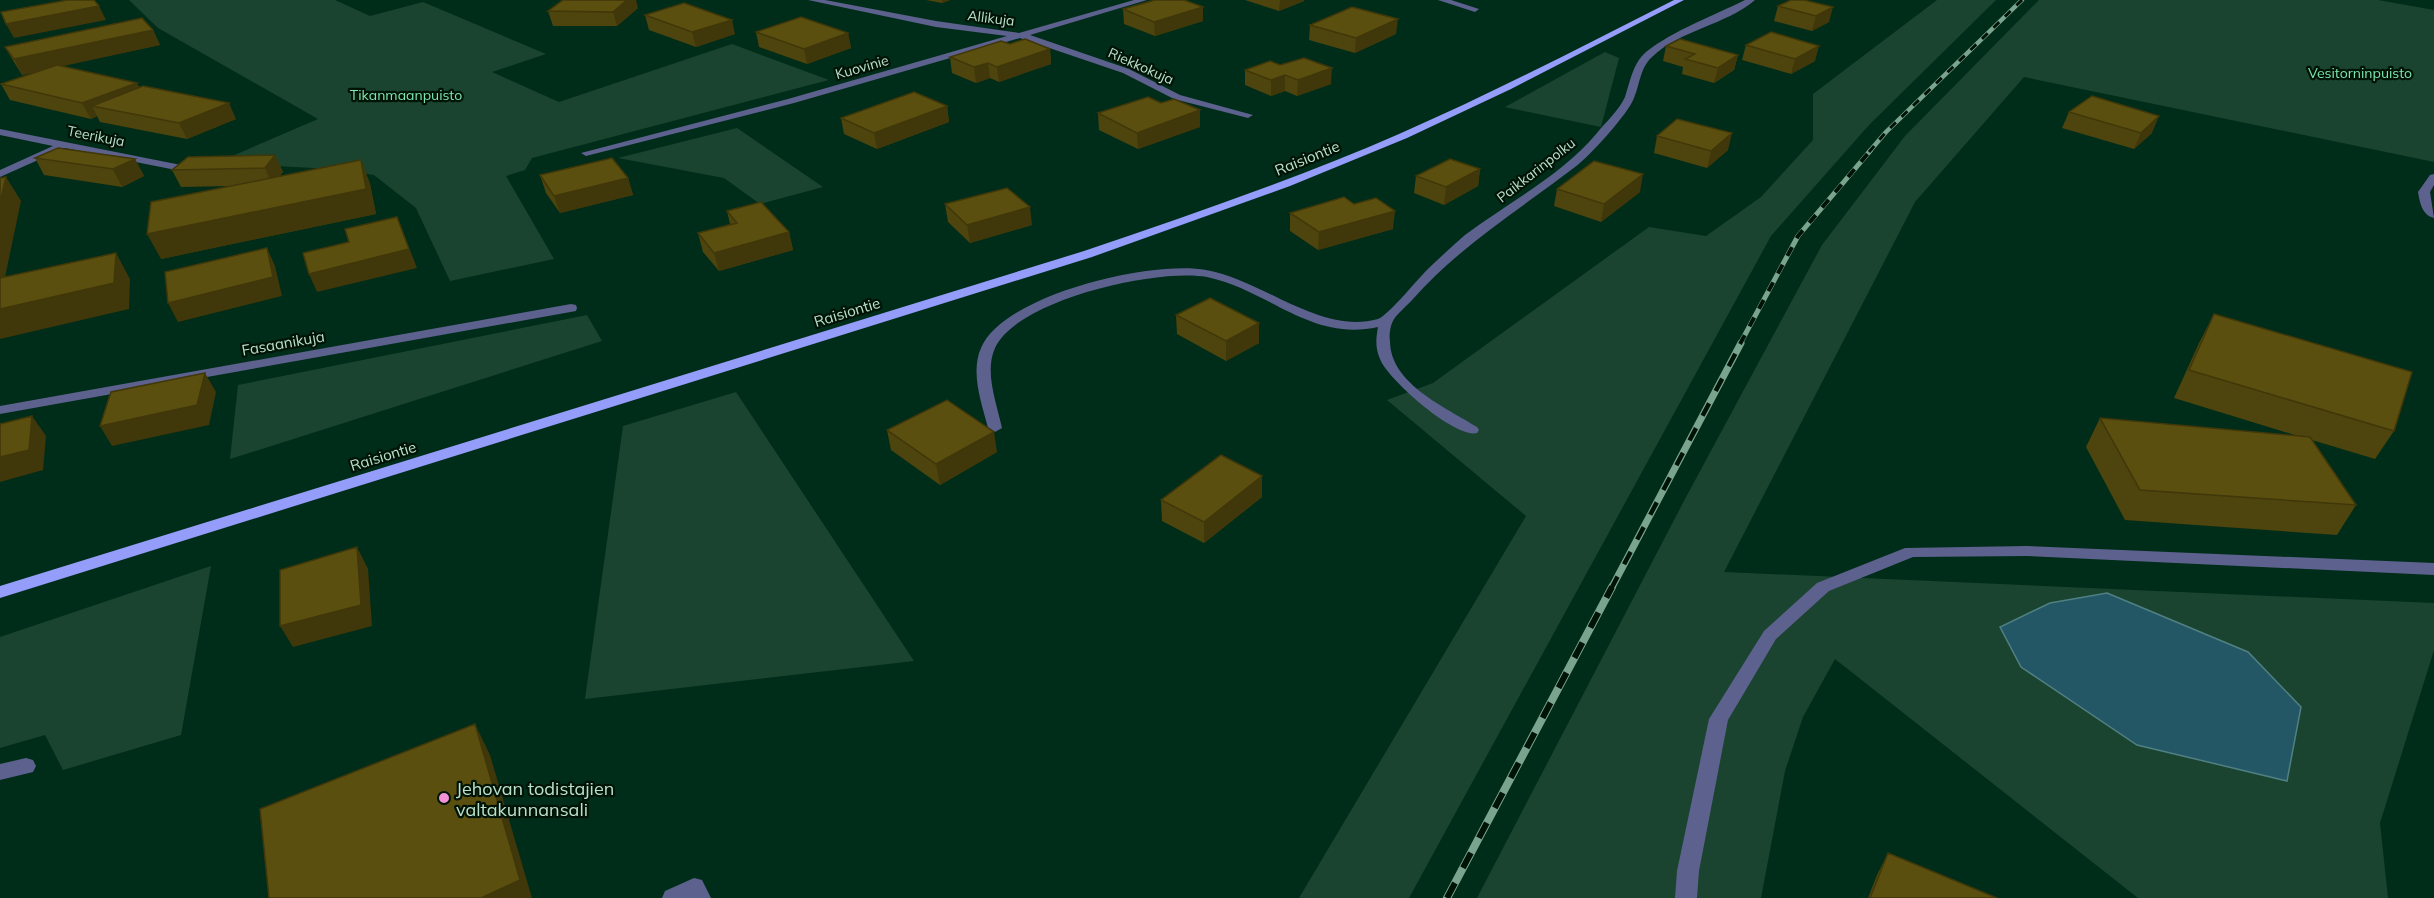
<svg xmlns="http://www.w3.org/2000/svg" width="2434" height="898" font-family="Mulish,sans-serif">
  <rect width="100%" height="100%" fill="#002d19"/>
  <path fill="#1a442f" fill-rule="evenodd" d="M129 0H335L370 16 423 2 546 54 492 72 559 102 732 44 829 80 532 158 525 170 506 176 554 259 450 281 416 208 374 175 335 169 216 163 318 119 158 28Z
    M1937 0H1996L1869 125 1771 236 1409 898H1299L1526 516 1387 400 1433 383 1649 227 1706 236 1761 197 1813 140V94Z
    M2039 0H2378L2434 10V162L2024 77 1915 202 1724 572 2434 603V650L2380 823 2388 898H2138L1835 659 1803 717 1785 771 1761 898H1477L1685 499 1822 245 1905 136ZM2107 593 2248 652 2301 707Z
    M1605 52 1619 58 1601 127 1505 107Z
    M737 128 823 187 760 204 724 178 618 158Z
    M587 315 602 341 230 459 238 385Z
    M736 392 914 661 585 699 623 426Z
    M211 566 181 735 63 770 45 735 0 748V637Z"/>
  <path fill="#235765" stroke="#508083" stroke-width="1.5" d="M2107 593 2248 652 2301 707 2287 781 2137 745 2021 667 2000 627 2050 603Z"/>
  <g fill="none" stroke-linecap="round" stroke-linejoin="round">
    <path fill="#5d618e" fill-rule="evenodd" d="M808 0H825L936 21 1019 33 1134 0H1147L1030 35 1129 69 1180 95 1253 115 1248 118 1174 99 1123 73 1020 38 794 103 586 156 581 153 788 99 1007 36 936 27Z
      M1438 0H1451L1479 9 1475 12Z
      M1745 0H1755C1726 25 1680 30 1652 57 1640 68 1640 84 1634 98 1628 114 1589 157 1575 167 1519 210 1460 246 1413 299 1407 306 1395 315 1392 323 1390 328 1389 336 1390 341 1390 384 1447 408 1477 427L1479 430 1477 433C1456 439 1388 380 1380 359 1375 348 1376 338 1378 327 1310 342 1269 290 1207 277 1159 268 1017 299 995 348 984 372 997 404 1002 428L995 432 988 428C982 404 970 373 981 348 1004 294 1153 260 1206 270 1263 280 1320 335 1378 319 1388 316 1420 276 1431 266 1442 256 1453 245 1465 235 1509 202 1561 176 1597 133 1605 123 1620 109 1625 97 1630 82 1633 63 1646 52 1674 30 1713 16 1745 0Z
      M0 129 186 166 191 169 186 172 65 148 0 177V170L53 146 0 135Z
      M2434 174V185L2430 192 2434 218C2422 215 2420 203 2418 192L2430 175Z
      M571 304 576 305 577 308 576 311 0 414V406Z
      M2027 546 2434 563V575L2027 556 1913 557 1829 591 1776 639 1728 720 1699 871 1697 898H1675L1677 871 1709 719 1764 631 1817 583 1905 548Z
      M26 758 33 760 36 766 33 772 0 780V764Z
      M694 878 702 880 711 898H662L665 891Z"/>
    <path fill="#959dfa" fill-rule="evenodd" d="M1674 0H1684L1511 89 1407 138 1290 186 1092 257 0 598V586L1084 251C1190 215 1296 179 1399 134 1493 93 1583 46 1674 0Z"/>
    <defs>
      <path id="rail-far3" d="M1869 152 1886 132 2022 0"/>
      <path id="rail-far2" d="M1740 344 1798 236 1870 151"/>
      <path id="rail-far1" d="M1611 589 1741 343"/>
      <path id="rail" d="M1447 898 1612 587"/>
    </defs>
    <use href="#rail-far3" stroke="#7ba48e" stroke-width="4.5"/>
    <use href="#rail-far2" stroke="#7ba48e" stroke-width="5"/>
    <use href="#rail-far1" stroke="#7ba48e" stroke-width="7"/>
    <use href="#rail" stroke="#7ba48e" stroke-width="8"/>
    <use href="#rail-far3" stroke="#001307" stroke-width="3" stroke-dasharray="8" stroke-linecap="butt"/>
    <use href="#rail-far2" stroke="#001307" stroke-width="4" stroke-dasharray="10" stroke-linecap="butt"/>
    <use href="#rail-far1" stroke="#001307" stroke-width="4.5" stroke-dasharray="14" stroke-linecap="butt"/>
    <use href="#rail" stroke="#001307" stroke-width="6" stroke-dasharray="17" stroke-linecap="butt"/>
  </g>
  <path fill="#4e440d" d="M926 0H950L942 3Z
    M1245 0H1304V1L1279 11Z
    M1791 0 1829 22 1812 31 1774 21 1778 6Z
    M638 8 617 26H553L548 11Z
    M1123 9 1203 21 1155 36 1124 24Z
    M645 15 735 34 696 47 649 30Z
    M1310 25 1396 34 1355 53 1309 40Z
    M153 30 160 45 61 66 140 87 236 119 187 139 100 122 97 116 91 119 10 100 1 84 43 70 22 75 14 62 5 47Z
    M756 32 848 33 851 48 807 64 759 47Z
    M1010 44 1050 49 1051 64 999 82 990 78 976 83 952 73 950 57Z
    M1746 45 1815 61 1791 74 1742 60Z
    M1666 46 1738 55 1734 70 1714 83 1682 74 1683 67 1663 61Z
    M1280 65 1331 84 1297 96 1285 91 1271 96 1245 85V70Z
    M1161 103 1200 127 1138 149 1099 130 1098 113Z
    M947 106 949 122 877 149 844 134 841 118Z
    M2069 112 2152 133 2134 149 2062 128Z
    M1657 136 1728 150 1707 168 1654 153Z
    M275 155 283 172 279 176 361 160 370 184 376 214 161 259 230 186 181 187 172 170Z
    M35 158 135 159 144 176 122 187 44 175Z
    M1480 169 1478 186 1444 205 1414 193 1416 176Z
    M540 175 628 178 633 195 560 213 546 193Z
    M1557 189 1640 192 1601 222 1554 206Z
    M945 204 1032 225 970 243 948 222Z
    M1354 204 1393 229 1318 250 1290 231V213Z
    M727 211 789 232 793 250 719 271 703 252 698 233 730 224Z
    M2214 314 2394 431 2375 459 2312 440 2356 505 2337 535 2125 520 2086 447 2100 418 2298 436 2174 398 2200 341Z
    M1176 315 1259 343 1226 361 1177 334Z
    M887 430 997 452 940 485 891 450Z
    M1262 476V497L1204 543 1162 521 1161 500Z
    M1888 853 1997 898H1868L1877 875Z"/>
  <path fill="#40370a" d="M627 0H636L638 8 617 26 613 12Z
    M942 0H950L942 3Z
    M1280 0H1304V1L1279 11Z
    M99 6 106 20 14 38 6 24Z
    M1203 7V21L1155 36 1154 22Z
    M1833 7 1829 22 1812 31 1816 16Z
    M1398 19 1396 34 1355 53 1356 38Z
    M732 20 735 34 696 47 692 32Z
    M153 30 160 45 22 75 14 59Z
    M848 33 851 48 807 64 804 49Z
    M1819 46 1815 61 1791 74 1795 59Z
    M1050 49 1051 64 999 82 997 67Z
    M1738 55 1734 70 1714 83 1718 68Z
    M988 63 990 78 976 83 974 67Z
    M1332 68 1331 84 1297 96 1298 80Z
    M1285 75V91L1271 96V80Z
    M137 83 145 98 92 106 97 116 91 119 82 103Z
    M229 103 236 119 187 139 179 123Z
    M947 106 949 122 877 149 874 133Z
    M1200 110V127L1138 149 1137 133Z
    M2159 116 2152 133 2134 149 2141 133Z
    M1732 133 1728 150 1707 168 1711 151Z
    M275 155 283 172 272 185 265 168Z
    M135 159 144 176 122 187 113 169Z
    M361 160 370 184 376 214 161 259 147 234Z
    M1480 169 1478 186 1444 205 1446 187Z
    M1643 174 1640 192 1601 222 1604 204Z
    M6 177 21 201 5 277 0 278V203Z
    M628 178 633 195 560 213 554 196Z
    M1030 207 1032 225 970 243 967 225Z
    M1395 211 1393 229 1318 250 1319 232Z
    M397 217 417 268 317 292 309 274Z
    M789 232 793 250 719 271 714 253Z
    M267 248 275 266 282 296 178 322 168 303Z
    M116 253 130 279 129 309 0 339V309Z
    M1259 323V343L1226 361V341Z
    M205 373 216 392 209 425 112 446 100 426Z
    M32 416 46 436 43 470 0 482V457Z
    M994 432 997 452 940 485 936 464Z
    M1262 476V497L1204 543V522Z
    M357 547 368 569 372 626 293 647 280 626Z
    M475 724 490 755 532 898H481Z"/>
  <path fill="#5b4f0f" stroke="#40370a" stroke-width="1.5" d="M68 0H94L99 6 6 24 1 12Z
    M563 0H627L613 12 548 11Z
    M1155 0H1184L1203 7 1154 22 1123 9Z
    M1791 0H1804L1833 7 1816 16 1778 6Z
    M684 3 732 20 692 32 645 15Z
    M1352 7 1398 19 1356 38 1310 25Z
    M801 17 848 33 804 49 756 32Z
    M142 18 153 30 14 59 5 47Z
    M1771 32 1819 46 1795 59 1746 45Z
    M1025 39 1050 49 997 67 988 63 974 67 950 57 1001 41 1010 44Z
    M1680 39 1738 55 1718 68 1685 59 1695 54 1666 46Z
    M1304 58 1332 68 1298 80 1285 75 1271 80 1245 70 1270 61 1280 65Z
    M57 65 137 83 82 103 1 84Z
    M143 86 229 103 179 123 92 106Z
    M914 92 947 106 874 133 841 118Z
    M2092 96 2159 116 2141 133 2069 112Z
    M1148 97 1161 103 1174 99 1200 110 1137 133 1098 113Z
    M1677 119 1732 133 1711 151 1657 136Z
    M58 148 135 159 113 169 35 158Z
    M275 155 265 168 172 170 188 157Z
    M612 158 628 178 554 196 540 175Z
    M1450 159 1480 169 1446 187 1416 176Z
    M361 160 366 189 147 234 151 202Z
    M1594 161 1643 174 1604 204 1557 189Z
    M6 177 0 203V178Z
    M1007 188 1030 207 967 225 945 204Z
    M1344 197 1354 204 1376 198 1395 211 1319 232 1290 213Z
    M761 202 789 232 714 253 698 233 737 223 727 211Z
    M397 217 409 249 309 274 303 253 349 242 345 229Z
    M267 248 273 277 168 303 165 272Z
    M116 253 114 283 0 309V278Z
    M1210 298 1259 323 1226 341 1176 315Z
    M2214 314 2412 372 2394 431 2189 370Z
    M205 373 197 405 100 426 111 392Z
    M947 400 994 432 936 464 887 430Z
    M32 416 29 450 0 457V424Z
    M2100 418 2310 437 2356 505 2140 490Z
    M1221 455 1262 476 1204 522 1161 500Z
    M357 547 361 605 280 626V570Z
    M475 724 520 880 481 898H269L260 809Z
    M1888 853 1997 898H1870Z"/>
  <circle fill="#f391d6" stroke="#001307" stroke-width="2" cx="444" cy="798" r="6"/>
  <g text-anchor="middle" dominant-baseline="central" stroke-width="4.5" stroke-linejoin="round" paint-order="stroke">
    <g font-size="14" fill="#bae0c9" stroke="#001307">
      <text transform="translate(991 18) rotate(7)">Allikuja</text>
      <text transform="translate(1141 66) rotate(24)">Riekkokuja</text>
      <text transform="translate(862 67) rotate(-16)">Kuovinie</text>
      <text transform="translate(96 136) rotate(11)">Teerikuja</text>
      <text transform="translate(1536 170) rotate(-38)">Paikkarinpolku</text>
    </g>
    <g font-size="14" fill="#7de8af" stroke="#001307">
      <text x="2360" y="73">Vesitorninpuisto</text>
      <text x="406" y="95">Tikanmaanpuisto</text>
    </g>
    <g font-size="15" fill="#bae0c9" stroke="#001307">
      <text transform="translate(1307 158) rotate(-22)">Raisiontie</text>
      <text transform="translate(847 312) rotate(-17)">Raisiontie</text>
      <text transform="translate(283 343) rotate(-10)">Fasaanikuja</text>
      <text transform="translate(383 456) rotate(-17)">Raisiontie</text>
    </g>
    <g font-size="18" fill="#bae0c9" stroke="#001307" text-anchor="start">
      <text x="456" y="788">Jehovan todistajien<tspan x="456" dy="21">valtakunnansali</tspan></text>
    </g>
  </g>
</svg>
